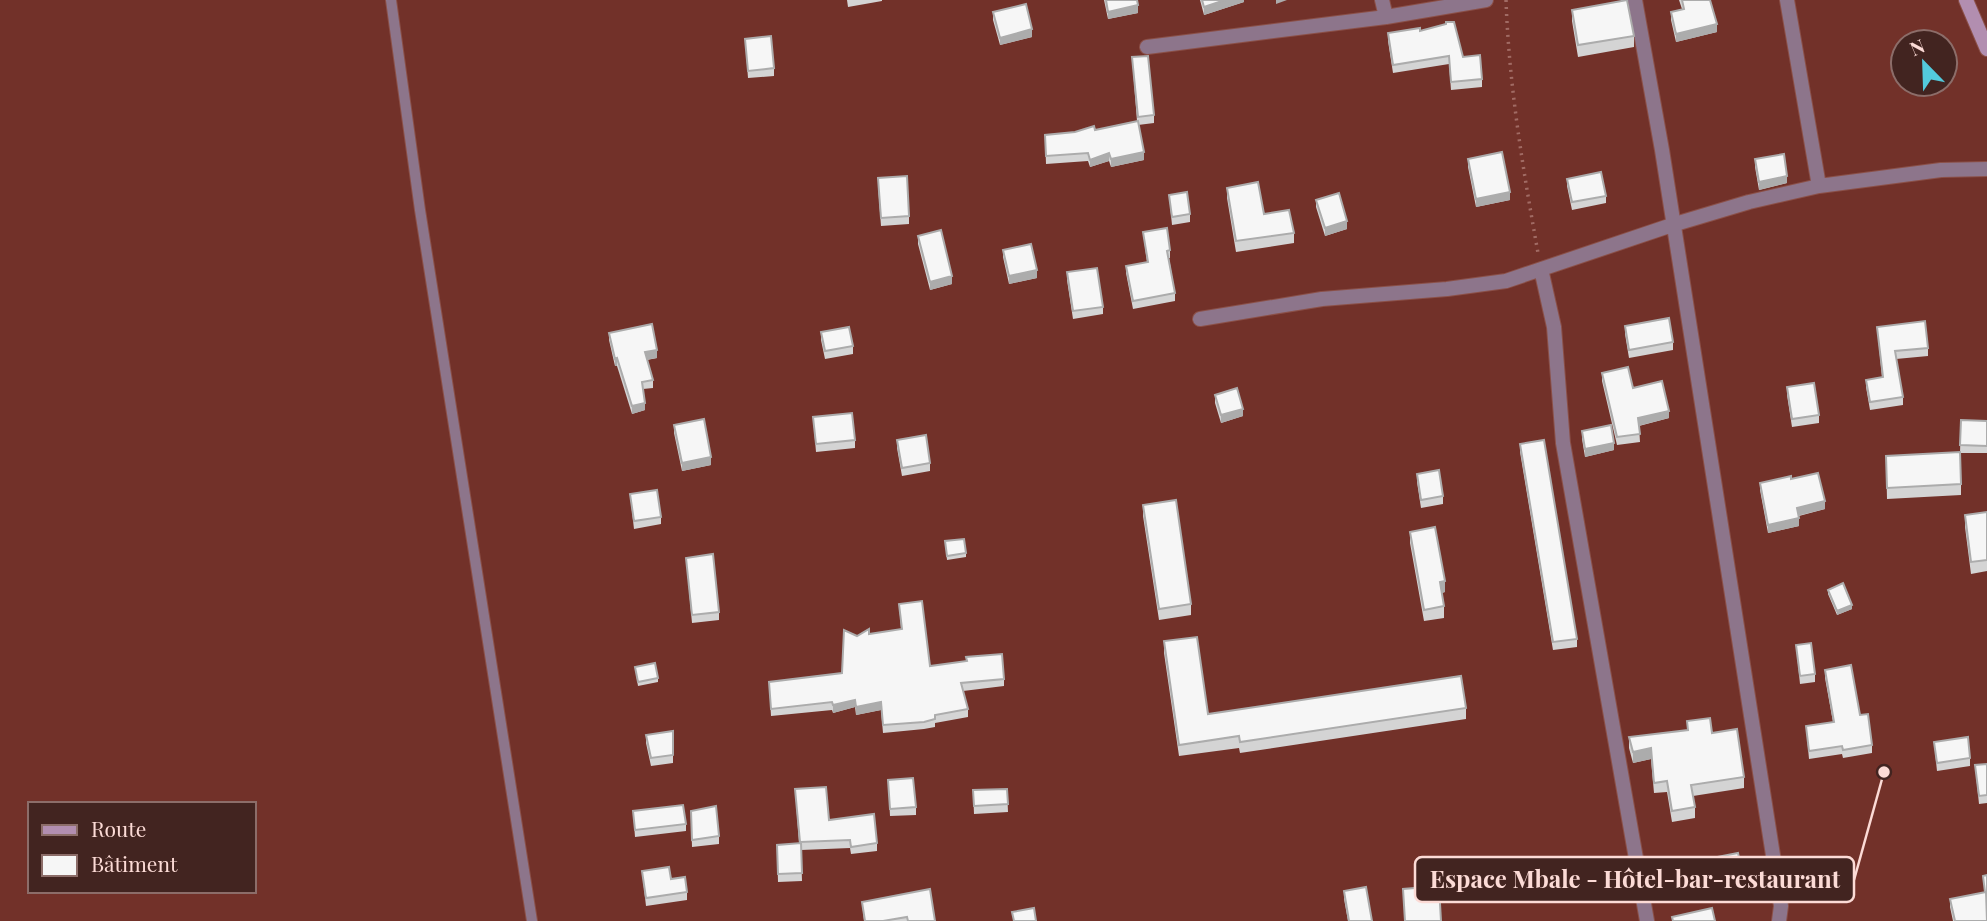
<svg xmlns="http://www.w3.org/2000/svg" width="1987" height="921" font-family="'Playfair Display',serif">
  <rect width="100%" height="100%" fill="#723129"/>
  <g fill="none" stroke-linecap="round" stroke-linejoin="round">
    <defs>
      <path id="lane" d="M391 0 420 210 532 921"/>
      <path id="street" d="M1382 0 1386 17
        M1635 0 1662 150 1781 906 1779 921
        M1787 0 1819 186
        M1147 47 1386 17 1486 0
        M1541 269 1554 327 1563 443 1647 921
        M1200 319 1322 299 1447 289 1506 281 1672 225 1749 202 1819 186 1941 170 1987 169"/>
      <path id="secondary" d="M1966 0 1987 49"/>
    </defs>
    <use href="#lane" stroke="#8b5048" stroke-width="12"/>
    <use href="#street" stroke="#8b5048" stroke-width="16"/>
    <use href="#secondary" stroke="#8b5048" stroke-width="16"/>
    <path stroke="#a16b64" stroke-width="3.5" stroke-dasharray="2 5" stroke-linecap="butt" d="M1506 0C1509 86 1523 169 1538 253"/>
    <use href="#lane" stroke="#8d758b" stroke-width="10"/>
    <use href="#street" stroke="#8d758b" stroke-width="14"/>
    <use href="#secondary" stroke="#b28eb0" stroke-width="14"/>
  </g>
  <path fill="#d4d4d4" d="M847 0H882V1L848 7Z
    M1104 0H1137L1138 13 1108 19Z
    M1200 0H1244V2L1204 15Z
    M1679 0H1710L1717 32 1676 42 1671 20V12L1682 9Z
    M1572 10 1634 36V47L1578 57 1572 21Z
    M993 12 1032 37 1000 45 993 20Z
    M1420 31 1463 57 1482 79V87L1451 90 1449 64 1393 73 1388 41V33Z
    M745 39 774 68V76L748 78Z
    M1132 57 1154 115V123L1138 125 1144 160 1111 167 1109 161 1090 167 1088 161 1046 164 1045 135 1095 130 1137 121Z
    M1468 159 1510 200 1476 207 1468 167Z
    M1755 159 1787 183 1759 190 1755 167Z
    M1567 179 1606 196V203L1572 210 1567 186Z
    M878 186 909 216V224L881 226Z
    M1227 188 1264 214 1294 233V243L1236 252 1227 198Z
    M1169 195 1190 214V222L1172 225Z
    M1316 200 1347 229 1325 236 1316 207Z
    M1143 232 1170 250V258H1169L1175 293V301L1133 309 1126 273V266L1147 262Z
    M918 236 952 284 930 290 918 244Z
    M1003 250 1037 278 1009 284 1003 257Z
    M1067 272 1103 307V314L1073 319 1067 280Z
    M1625 326 1673 342V350L1629 358 1625 334Z
    M1877 327 1928 348V356L1896 359 1903 397V405L1870 410 1866 387V380L1882 377Z
    M821 332 853 346V354L825 359 821 340Z
    M609 333 657 358 647 360 653 380V388L643 389 645 410 632 414 617 366H615L609 340Z
    M1602 373 1633 388 1669 418 1639 426 1640 442 1617 445 1602 381Z
    M1787 387 1819 415V423L1792 427 1787 395Z
    M1215 395 1243 416 1221 423 1215 403Z
    M813 417 855 440V448L816 452Z
    M1961 420 1987 421V453H1960Z
    M674 425 711 465 682 471 674 433Z
    M1582 431 1614 450 1585 457 1582 439Z
    M897 440 930 463V471L902 476 897 448Z
    M1520 444 1577 639V647L1553 650 1520 452Z
    M1886 456 1961 484V495L1887 499Z
    M1417 474 1443 496V504L1421 508 1417 482Z
    M1791 479 1825 509 1799 516V526L1768 533 1760 490V483Z
    M630 494 661 517V524L634 529Z
    M1143 505 1191 604V615L1159 620 1143 516Z
    M1987 512V571L1971 574 1965 527V515Z
    M1410 532 1445 592 1442 593 1444 606V618L1424 621 1410 543Z
    M945 541 966 553V557L947 560Z
    M686 558 719 612V620L692 623Z
    M1828 590 1852 609 1837 615 1828 594Z
    M899 604 930 666 1004 679V686L963 691 968 709V717L935 723V727L924 729 883 733 881 710 856 715 855 707 833 713 832 710 771 716 769 682 842 673 857 636 901 629Z
    M1164 641 1208 714 1466 708V719L1240 753 1239 748 1179 756 1164 653Z
    M1796 645 1815 674V682L1800 684Z
    M635 667 658 678V682L638 686Z
    M1825 670 1860 715 1872 745V753L1843 758 1842 754 1809 759 1806 726 1833 722 1825 678Z
    M1687 721 1712 733 1744 777V788L1693 796 1695 807V818L1672 822 1667 792 1654 793 1651 759 1633 763 1629 748V737L1687 730Z
    M646 735 673 755V763L651 766 646 743Z
    M1934 742 1970 758V766L1937 771Z
    M1987 764V803L1979 804 1975 765Z
    M888 780 916 807V815L890 816Z
    M795 789 829 820 877 843V851L851 854 850 848 801 850 802 881 778 882 777 845 799 843Z
    M1007 789 1008 812 974 814 973 790Z
    M633 811 686 824V831L635 837Z
    M691 811 719 836V844L692 847Z
    M1712 858 1744 882V890L1717 895 1712 866Z
    M642 871 671 879 687 892V900L646 906Z
    M1987 875V921H1953L1950 907V899L1985 892 1983 876Z
    M1344 891 1372 921H1348L1344 899Z
    M862 902 935 921H864Z"/>
  <path fill="#acacac" d="M1225 0H1244V2L1204 15V7Z
    M1276 0H1287L1276 4Z
    M1138 5V13L1108 19V12Z
    M1717 24V32L1676 42V34Z
    M1032 29V37L1000 45V38Z
    M1144 152V160L1111 167V159Z
    M1109 153V161L1090 167V160Z
    M1787 176V183L1759 190V182Z
    M1510 192V200L1476 207V199Z
    M1347 221V229L1325 236V228Z
    M1037 270V278L1009 284V276Z
    M952 276V284L930 290V282Z
    M657 350V358L645 360V352Z
    M617 358V366H615V359Z
    M645 403V410L632 414V406Z
    M1243 409V416L1221 423V415Z
    M1669 411V418L1638 426V418Z
    M1614 443V450L1585 457V449Z
    M711 457V465L682 471V463Z
    M1825 501V509L1797 516V508Z
    M1799 518V526L1768 533V525Z
    M1445 581V592L1440 593V582Z
    M1852 605V609L1837 615V611Z
    M855 700V707L833 713V705Z
    M881 702V710L856 715V707Z
    M1651 748V759L1633 763V752Z"/>
  <path fill="#f6f6f6" stroke="#acacac" stroke-width="2" d="M1106 0H1137L1138 5 1108 12Z
    M1202 0H1225L1204 7Z
    M1627 0 1634 36 1578 45 1572 10Z
    M1682 0H1710L1717 24 1676 34 1671 12 1684 9Z
    M1026 4 1032 29 1000 38 993 12Z
    M1446 22H1454L1463 57 1480 55 1482 79 1451 82 1449 56 1393 65 1388 33 1420 28V31L1446 24Z
    M771 36 774 68 748 71 745 39Z
    M1148 56 1154 115 1138 117 1132 57Z
    M1138 121 1144 152 1111 159 1109 153 1090 160 1088 153 1046 156 1045 135 1075 132 1094 126 1095 130Z
    M1502 152 1510 192 1476 199 1468 159Z
    M1784 154 1787 176 1759 182 1755 159Z
    M1601 172 1606 196 1572 202 1567 179Z
    M907 176 909 216 881 218 878 178Z
    M1258 182 1264 214 1289 210 1294 233 1236 241 1227 188Z
    M1187 192 1190 214 1172 217 1169 195Z
    M1339 193 1347 221 1325 228 1316 200Z
    M1167 228 1170 250 1167 251 1175 293 1133 301 1126 266 1148 262 1143 232Z
    M941 230 952 276 930 282 918 236Z
    M1031 244 1037 270 1009 276 1003 250Z
    M1097 268 1103 307 1073 311 1067 272Z
    M1669 318 1673 342 1629 350 1625 326Z
    M1925 321 1928 348 1895 351 1903 397 1870 402 1866 380 1883 377 1877 327Z
    M652 324 657 350 645 352 653 380 642 382 645 403 632 406 617 358 615 359 609 333Z
    M849 327 853 346 825 351 821 332Z
    M1628 367 1633 388 1662 381 1669 411 1638 418 1640 434 1617 437 1602 373Z
    M1814 383 1819 415 1792 419 1787 387Z
    M1237 388 1243 409 1221 415 1215 395Z
    M852 413 855 440 816 444 813 417Z
    M704 419 711 457 682 463 674 425Z
    M1961 420 1987 421V446L1960 445Z
    M1611 425 1614 443 1585 449 1582 431Z
    M926 435 930 463 902 468 897 440Z
    M1544 440 1577 639 1553 642 1520 444Z
    M1960 452 1961 484 1887 488 1886 456Z
    M1439 470 1443 496 1421 500 1417 474Z
    M1818 473 1825 501 1797 508 1799 518 1768 525 1760 483 1791 476V479Z
    M657 490 661 517 634 521 630 494Z
    M1176 500 1191 604 1159 609 1143 505Z
    M1987 512V560L1971 562 1965 515Z
    M1435 527 1445 581 1440 582 1444 606 1424 610 1410 532Z
    M964 539 966 553 947 556 945 541Z
    M713 554 719 612 692 615 686 558Z
    M1843 583 1852 605 1837 611 1828 590Z
    M922 601 930 666 967 661 966 657 1002 654 1004 679 961 683 968 709 935 715V719L924 722 883 725 881 702 856 707 855 700 833 705 832 702 771 709 769 682 842 673 844 630 857 636 869 629V634L902 629 899 604Z
    M1197 637 1208 714 1461 676 1466 708 1240 742 1239 736 1179 745 1164 641Z
    M1811 643 1815 674 1800 676 1796 645Z
    M655 663 658 678 638 682 635 667Z
    M1851 665 1860 715 1868 714 1872 745 1843 750 1842 746 1809 751 1806 726 1834 722 1825 670Z
    M1710 718 1712 733 1737 729 1744 777 1691 785 1695 807 1672 811 1667 781 1654 783 1651 748 1633 752 1629 737 1688 730 1687 721Z
    M673 731V755L651 758 646 735Z
    M1968 737 1970 758 1937 763 1934 742Z
    M1987 764V795L1979 796 1975 765Z
    M913 778 916 807 890 809 888 780Z
    M826 787 829 820 874 814 877 843 851 847 850 840 800 842 795 789Z
    M1007 789 1008 804 974 806 973 790Z
    M683 805 686 824 635 830 633 811Z
    M716 806 719 836 692 840 691 811Z
    M801 843 802 873 778 874 777 845Z
    M1738 853 1744 882 1717 887 1712 858Z
    M669 867 671 879 685 877 687 892 646 898 642 871Z
    M1987 875V892H1985L1983 876Z
    M1439 886 1441 921H1405L1403 889Z
    M1366 887 1372 921H1349L1344 891Z
    M930 889 935 921H908L907 917 883 921H865L862 902Z
    M1986 892 1987 921H1955L1950 899Z
    M1034 908 1036 921H1014L1012 912Z
    M1712 908 1715 921H1673L1672 917Z"/>
  <path fill="none" stroke="#fcdbd6" stroke-width="2.5" d="M1884 772L1854 880"/>
  <circle fill="#fcdbd6" stroke="#422420" stroke-width="2.5" cx="1884" cy="772" r="7"/>
  <rect fill="#422420" stroke="#fcdbd6" stroke-width="2.5" x="1415" y="857" width="439" height="45" rx="7"/>
  <g font-size="24" text-anchor="middle" font-weight="bold" fill="#fcdbd6">
    <text x="1635" y="888">Espace Mbale - Hôtel-bar-restaurant</text>
  </g>
  <rect x="28" y="802" width="228" height="91" fill="#422420" stroke="#8c6d69" stroke-width="2"/>
  <rect x="42" y="825" width="35" height="10" fill="#b28eb0" stroke="#8c6d69" stroke-width="2"/>
  <text x="91" y="837" font-size="21" fill="#fcdbd6">Route</text>
  <rect x="42" y="855" width="35" height="21" fill="#f6f6f6" stroke="#8c6d69" stroke-width="2"/>
  <text x="91" y="872" font-size="21" fill="#fcdbd6">Bâtiment</text>
  <g transform="translate(1924 63) rotate(337)"><circle r="33" fill="#422420" stroke="#8c6d69" stroke-width="2"/>
  <path d="M0-5L12 26L0 18L-12 26Z" fill="#53cadc"/>
  <text y="-10" font-size="19" font-weight="bold" text-anchor="middle" fill="#fcdbd6">N</text>
  </g>
</svg>
